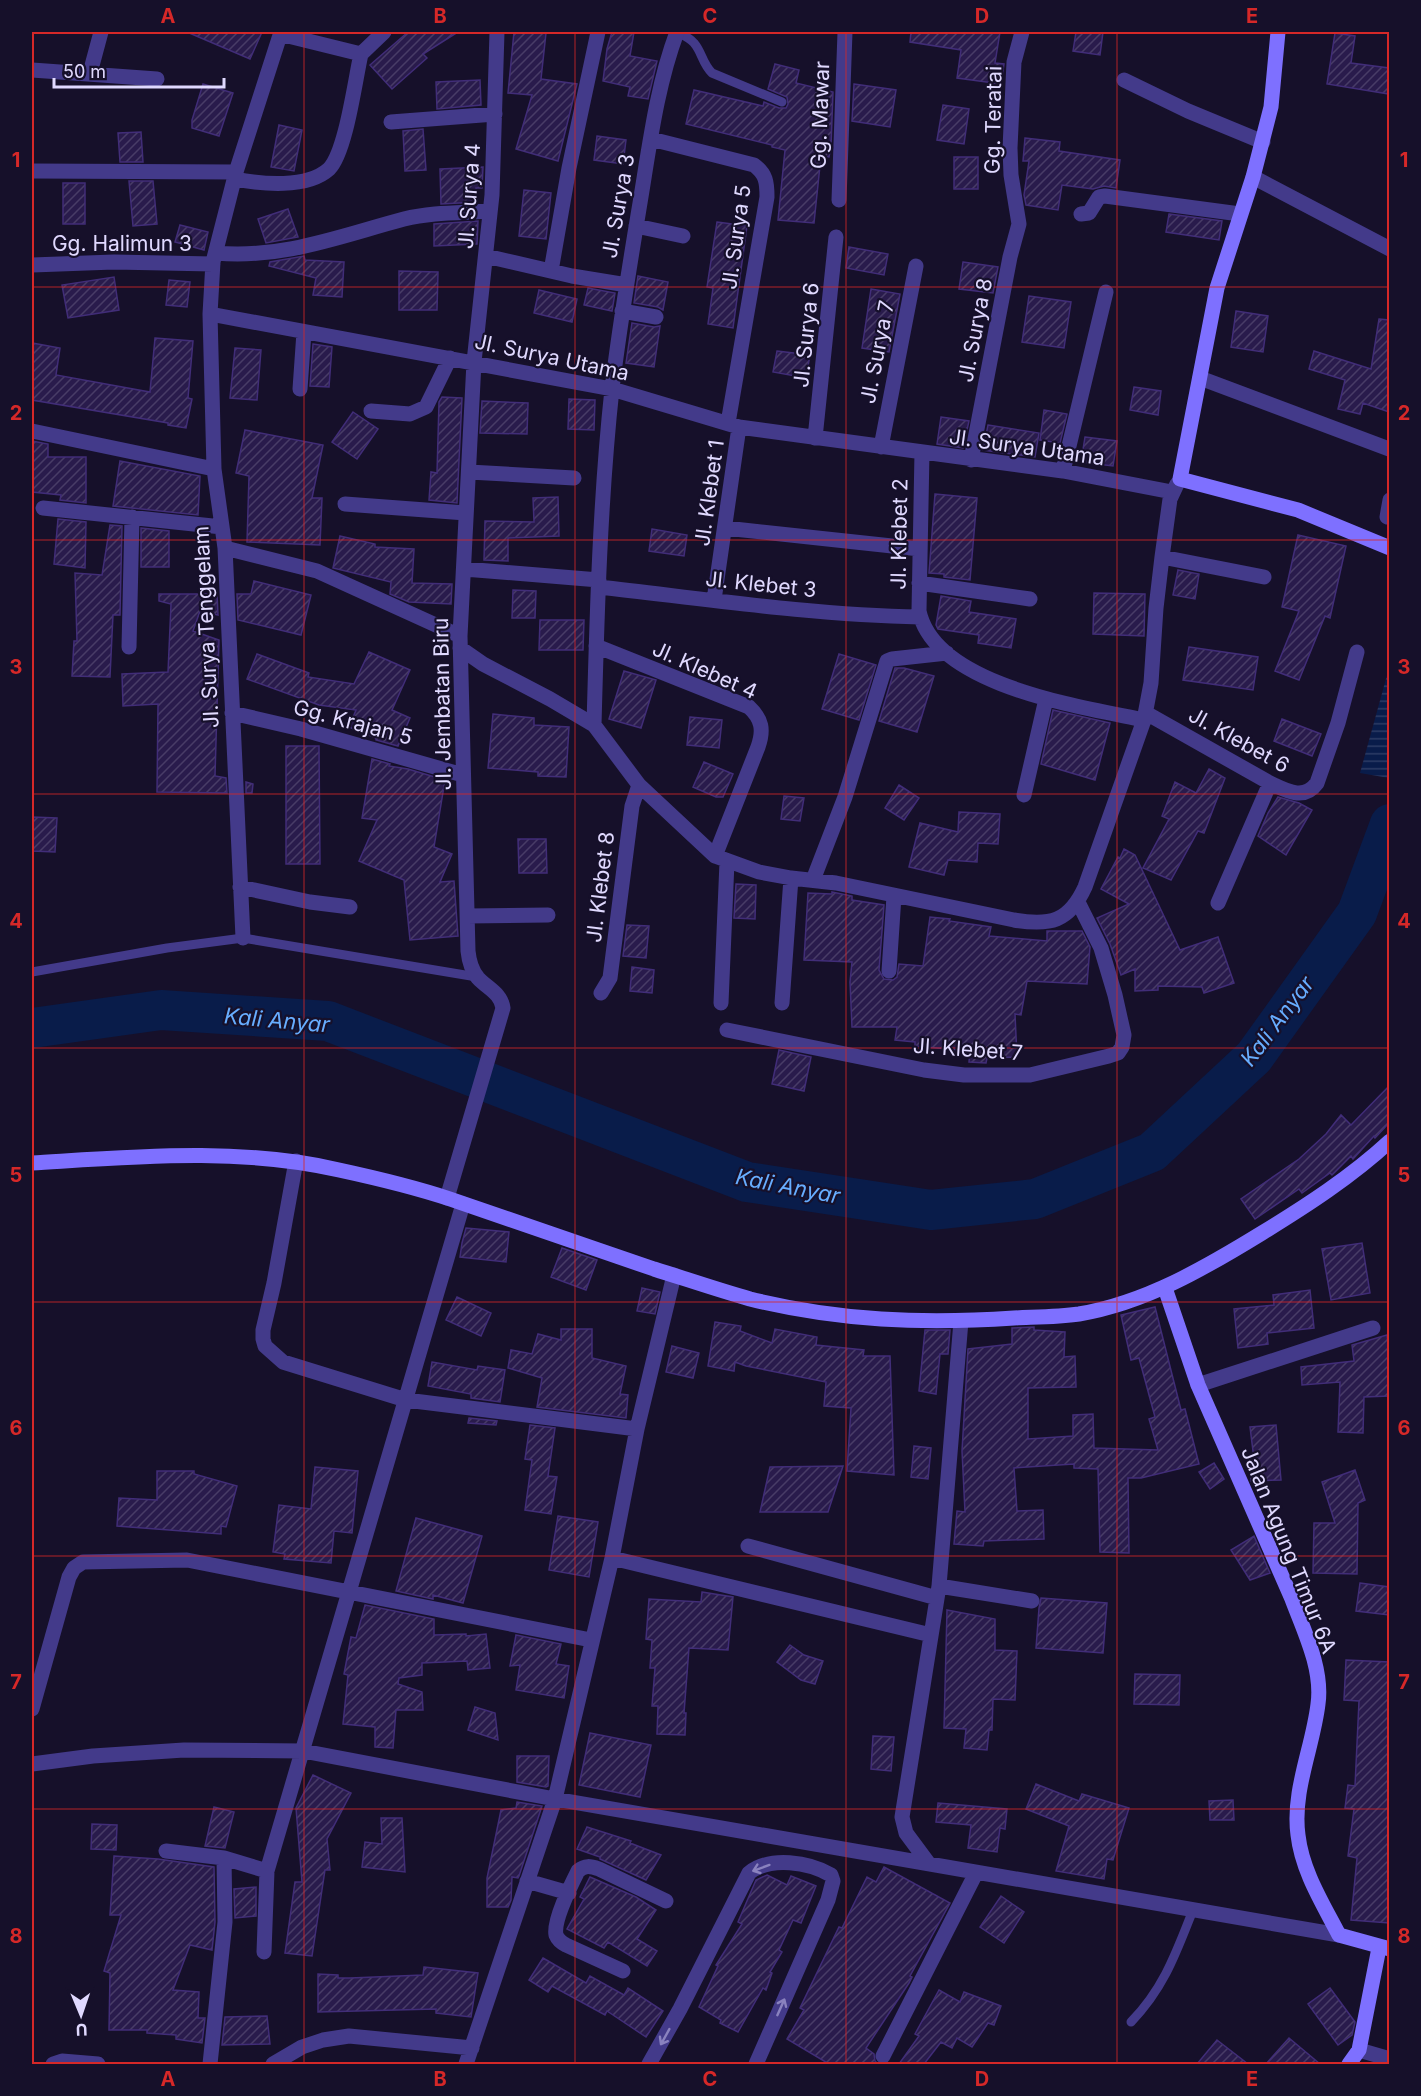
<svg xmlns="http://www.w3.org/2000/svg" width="1421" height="2096" font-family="Inter,sans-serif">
  <defs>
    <pattern id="water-rules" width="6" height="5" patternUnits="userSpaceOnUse" patternTransform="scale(1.5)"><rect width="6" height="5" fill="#091c4a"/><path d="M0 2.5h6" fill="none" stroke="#2d3c65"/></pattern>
    <pattern id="building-hatch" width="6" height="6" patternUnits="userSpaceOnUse" patternTransform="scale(1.5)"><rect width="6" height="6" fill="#291b4c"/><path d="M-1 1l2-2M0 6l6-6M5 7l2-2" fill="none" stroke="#483c67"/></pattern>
  </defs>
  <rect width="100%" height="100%" fill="#16102a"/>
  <path fill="url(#water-rules)" d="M1389 668V778L1360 773Z"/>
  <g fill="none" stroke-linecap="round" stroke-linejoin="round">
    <path stroke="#091c4a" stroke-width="40" d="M32 1028 161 1010 328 1021 747 1182 931 1210 1035 1199 1152 1152 1254 1057 1357 913 1390 824"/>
  </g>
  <path fill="url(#building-hatch)" stroke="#412d78" stroke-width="1.5" d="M187 32H262L250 59Z
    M408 32H458L423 54 427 58 392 89 370 65Z
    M514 32 546 33 541 79 577 84 558 161 516 149 532 95 508 93Z
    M612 32H634L630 56 657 61 648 99 628 96 630 87 603 81 607 49Z
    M911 32H1000L995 63 1004 64 1001 84 957 78 961 50 910 42Z
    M1076 32H1103L1100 55 1073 51Z
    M1335 33 1355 36 1351 63 1389 68V94L1327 84Z
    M775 64 799 70 796 83 833 92 831 146 829 157 821 156 814 223 778 220 785 150 772 147V145L686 124 694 90 763 106 764 102 779 108H786L788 104 787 97 768 89Z
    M480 80 481 105 437 109 436 82Z
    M203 84 233 93 219 136 192 128V120Z
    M854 84 896 90 890 127 852 121Z
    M943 105 969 109 964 144 937 140Z
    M279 125 302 130 294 171 271 167Z
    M423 129 426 170 405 171 403 131Z
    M141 132 143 162H120L118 133Z
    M597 136 626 140 623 164 594 160Z
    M1025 138 1060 142 1059 151 1120 160 1116 188 1104 186 1093 189 1062 185 1058 210 1026 205 1024 195 1029 161H1023Z
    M954 157H978V189H954Z
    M483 167 482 188H476L477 202 441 204 440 169Z
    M129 181H153L157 224 133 226Z
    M63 183H85V224H63Z
    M524 190 551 193 546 239 519 236Z
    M288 209 298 237 266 243 258 219Z
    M1169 214 1222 221 1219 240 1166 232Z
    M478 221 477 244 434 246V224Z
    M717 222 747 226 733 328 708 324 713 288 707 287Z
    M180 225 208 232 204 250 175 242Z
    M849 247 888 254 884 275 846 268Z
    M304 256 305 260 344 262 342 297 313 295 316 278 269 266 270 262Z
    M963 262 998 267 993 293 959 289Z
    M399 271 438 272 437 310H399Z
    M638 276 668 282 663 310 658 307 634 303Z
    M114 277 119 310 68 318 62 285Z
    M169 280 190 282 187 307 166 305Z
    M588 288 615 293 612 311 584 305Z
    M871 289 900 294 889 352 862 348Z
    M539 290 577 299 572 322 534 313Z
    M1029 296 1071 302 1064 348 1022 342Z
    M1236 311 1268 316 1263 352 1231 347Z
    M1379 319 1389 320V412L1363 403 1360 414 1338 409 1345 380 1309 369 1314 351 1371 369Z
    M632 323 654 327 660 326 654 367 626 363Z
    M155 338 193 341 188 398 192 399 186 428 168 425V423L32 400V343L60 348 56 375 150 392Z
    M313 344 332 347 329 387 310 386Z
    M235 348 261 350 257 400 230 398Z
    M777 351 810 355 806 378 773 372Z
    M1134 387 1161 391 1158 415 1130 410Z
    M442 397 462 398 457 503 429 500 431 472 437 473 439 402Z
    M569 399 595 400 594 430 568 429Z
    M482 401 528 403 527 434 480 433Z
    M1044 410 1067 414 1060 443 1040 440Z
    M353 412 378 429 357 459 332 442Z
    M941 417 969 421 963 448 937 444Z
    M988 425 1039 433 1035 457 983 450Z
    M245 430 323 445 312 498H322L320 545 247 542 249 476 236 473Z
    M1085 437 1117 441 1113 466 1081 462Z
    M32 441 48 444V457H86V503L60 500 61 495 32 492Z
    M120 461 200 476 198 515 113 506Z
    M935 494 977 498 970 580 944 577V574L929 573Z
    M558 497 559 536 508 538V561L484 560 485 521 534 522 533 498Z
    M58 519 86 522 85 568 54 564Z
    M110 525 122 526 120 615H113L110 677 72 676 74 641H77L75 573 102 575Z
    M141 528 169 531V567H141Z
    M652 529 687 535 684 556 649 551Z
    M1298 535 1346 546 1330 618 1325 616 1299 680 1275 671 1299 611 1282 607Z
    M340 536 375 544V547L414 549 412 583 452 584 451 604 409 602 390 594 391 582 333 568Z
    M1178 570 1199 574 1195 599 1173 595Z
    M254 581 311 595 301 635 238 620 237 594H251Z
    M513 590 536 591 535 618H512Z
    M1094 593 1145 594 1144 636 1093 634Z
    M159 594H217L218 615 200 611 193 631 219 640 215 776 226 778 227 793 157 792 158 704 123 706 122 674 168 672 171 604 159 601Z
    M941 596 971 601 969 612 1016 619 1011 648 978 643 979 635 938 629 936 625Z
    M540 620H584L583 650H539Z
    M1189 647 1258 657 1253 690 1183 680Z
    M369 652 410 670 392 710 410 718 398 746 376 740V738L349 727 356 710 319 705 247 679 257 654 309 673 308 677 354 684Z
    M839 654 876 665 859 720 822 709Z
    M895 668H904L934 676 917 732 879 721Z
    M624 671 656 680 641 728 609 719Z
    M1053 710 1110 723 1095 780 1041 764Z
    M493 714 534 718V725L569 727 566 777 538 776V772L488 768Z
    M690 717 722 720 719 748 687 745Z
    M1282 719 1321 734 1312 756 1274 741Z
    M286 746H319L320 864H286Z
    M372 759 390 764 389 766 408 769 445 780 434 847 452 854 440 882 454 881 458 936 410 940 404 880 359 861 377 820 362 818Z
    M704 762 733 774 723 797H716L693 787Z
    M1209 769 1225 778 1204 833 1198 831 1171 880 1143 868 1169 819 1162 816 1175 782 1196 793Z
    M246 782 253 784 252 793H246Z
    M899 785 919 798 904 820 885 808Z
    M784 796 804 798 800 821 781 819Z
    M1278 797 1299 803 1312 810 1286 855 1258 836 1268 813Z
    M959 812 1000 814 998 844 978 843 977 862 948 860 944 875 909 867 920 823 958 832Z
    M32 817 57 818 55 852 32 851Z
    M518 839H546L547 873H519Z
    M1124 849 1135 855 1180 950 1218 937 1234 983 1204 993 1202 987 1158 986V990L1135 991V969L1121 975 1110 944 1097 918 1129 904 1101 889 1118 857 1120 858Z
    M736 884 756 885 755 919 734 918Z
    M832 892 852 896V900L884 905 879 970 884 979 893 980 897 977 899 964 923 966 930 917 950 919 949 921 991 927 989 936 1047 941V931H1082L1090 947 1087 984 1027 981 1021 1015 1015 1014 1017 1057 987 1058 986 1063 969 1062 970 1051 915 1046V1042L895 1040 897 1027H852L850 982 852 962 804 960 808 893 832 894Z
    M627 925 649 926 646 958 623 956Z
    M632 967 654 970 652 993 630 991Z
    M779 1050 811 1057 804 1091 772 1084Z
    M1389 1086V1123L1375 1138 1374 1136 1353 1159 1351 1156 1332 1175 1330 1173 1302 1193 1299 1189 1255 1219 1241 1199 1299 1159 1326 1134 1341 1115 1351 1125Z
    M466 1228 509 1232 506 1262 460 1257 462 1243Z
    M1362 1243 1370 1293 1331 1300 1322 1249Z
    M562 1248 597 1260 586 1290 551 1277Z
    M642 1288 660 1292 655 1314 637 1311Z
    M1310 1290 1314 1328 1267 1333 1268 1344 1238 1348 1234 1309 1274 1305 1273 1295Z
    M457 1297 491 1313 481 1336 446 1320Z
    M1155 1307 1181 1410 1185 1409 1199 1464 1141 1478H1128L1129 1553 1100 1552 1098 1469 1074 1468V1464L1014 1468 1017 1511 1043 1510 1044 1539 984 1541 983 1546 954 1544 957 1511 965 1512 962 1451 968 1349 1012 1344V1328L1034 1327V1330L1065 1332 1064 1357 1075 1356 1076 1387 1028 1388V1439L1073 1436V1415L1093 1414 1094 1448 1158 1450 1149 1419 1155 1417 1139 1358 1131 1360 1121 1315Z
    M715 1322 741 1326 740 1331 772 1343 775 1329 817 1337 816 1345 864 1350 863 1356H890L894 1475 847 1471 851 1408 824 1406 826 1382 746 1366 735 1362 734 1371 708 1366Z
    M561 1329H592V1358L626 1366 620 1394 628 1395 626 1418 537 1407 542 1378 508 1368 511 1350 532 1354 538 1334 561 1340Z
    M925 1330H950L948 1354H940L936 1394 919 1391Z
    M1387 1335 1389 1354V1396L1364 1397 1363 1433 1338 1432 1340 1382 1302 1385 1301 1367 1354 1361 1352 1345Z
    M672 1346 699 1353 693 1378 666 1372Z
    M432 1362 477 1370 478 1366 505 1370 500 1402 471 1398V1394L428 1386Z
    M469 1418 497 1421 496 1425 468 1423Z
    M530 1425 555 1428 548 1476 557 1477 551 1514 525 1510 532 1460 525 1459Z
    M1276 1425 1281 1480 1251 1481 1250 1459H1254L1250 1427Z
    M914 1446 931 1448 928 1479 911 1477Z
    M1214 1463 1224 1479 1210 1489 1199 1472Z
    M843 1466 828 1512H760L770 1467Z
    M315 1467 358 1471 352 1533 334 1531 331 1563 284 1559 285 1554 273 1552 279 1505 311 1509Z
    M1355 1470 1365 1500 1358 1503 1357 1574 1313 1573 1314 1523H1335L1322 1482Z
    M157 1471H194V1474L237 1486 226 1527 221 1526V1534L117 1526 119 1498 157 1500Z
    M558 1516 598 1522 589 1577 549 1570Z
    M416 1518 482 1536 463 1603 433 1595V1599L396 1591Z
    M1254 1536 1270 1573 1250 1580 1231 1550Z
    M1360 1583 1389 1587V1615L1356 1611Z
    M702 1592 733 1597 728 1650 689 1648 684 1713H686L685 1735 657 1734 658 1706H652L655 1668H650L652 1640 646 1639 649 1599 701 1602Z
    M1041 1598 1107 1603 1103 1653 1036 1648 1039 1608Z
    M365 1605 434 1619V1635L466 1634V1636L486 1634 490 1668 468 1670 467 1661 422 1663V1675L399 1678 398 1684 422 1692 423 1710H396L393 1748 375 1747V1727L343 1724 348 1675 344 1674 351 1637 356 1638Z
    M947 1610 995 1619V1650L1017 1651 1015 1700 993 1699 992 1730H989L987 1750 964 1748 966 1729 944 1728Z
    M516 1635 561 1644 556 1664 569 1666 564 1698 516 1690 520 1665 510 1666Z
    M790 1645 804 1655 823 1661 815 1684 801 1680 777 1662Z
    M1346 1660 1389 1662V1923L1351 1920 1357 1858 1348 1856 1354 1809 1345 1808 1348 1785 1355 1786 1359 1701 1344 1700Z
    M1135 1674 1180 1675 1179 1705 1134 1704Z
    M475 1707 495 1713 498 1740 468 1730Z
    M590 1733 651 1745 640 1797 579 1785Z
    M873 1736 894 1737 891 1771 871 1769Z
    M517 1756H549L548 1786 546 1787 517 1782Z
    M313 1775 351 1793 327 1839 330 1870H325L312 1956 285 1953 295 1882H302L296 1808Z
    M1036 1784 1079 1801 1082 1794 1129 1808 1113 1860 1107 1859 1104 1879 1056 1871 1069 1826 1026 1809Z
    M1233 1800 1234 1820H1210L1209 1801Z
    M517 1802 542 1806 519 1876 518 1878 512 1877 511 1900 508 1907H487V1878L501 1810 516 1808Z
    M938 1803 1007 1809 1005 1829 1000 1828 997 1852 968 1848 971 1825 936 1822Z
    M214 1807 234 1812 225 1848 205 1846Z
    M381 1818H402L405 1872 362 1867 365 1842 382 1844Z
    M92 1824 117 1825 116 1850 91 1849Z
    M587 1827 631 1841 630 1843 661 1855 646 1880 600 1859V1857L577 1849Z
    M114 1856 158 1859 214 1867 215 1922 212 1950 190 1945 173 1990 199 1992 198 2018H205L202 2043 176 2039V2035L147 2033V2030H109L110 1973 104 1971 121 1915H110Z
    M884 1867 950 1903 910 1976 912 1977 909 1983 866 2048 874 2054 875 2061 878 2064H829L787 2039 804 2010 800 2008 839 1927 842 1928 867 1877 876 1882Z
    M767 1875 787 1885 791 1876 816 1886 801 1923 793 1920 779 1950 782 1952 770 1972 772 1973 766 1990 763 1988 738 2032 720 2023 721 2020 699 2007 718 1966 716 1965 742 1924 738 1922 756 1880Z
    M590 1877 636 1897 656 1910 637 1939 657 1951 647 1966 608 1942 604 1948 567 1929 584 1899 580 1897Z
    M256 1887V1916L235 1918 234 1889Z
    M1001 1896 1024 1912 1004 1943 980 1927Z
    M543 1958 586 1983 590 1976 624 1995 628 1988 663 2011 646 2037 607 2011 605 2015 552 1986 548 1992 529 1980Z
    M424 1967 478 1973 471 2017 436 2013V2009L318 2012V1974L338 1975V1978H350L423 1975Z
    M1330 1988 1355 2022 1352 2035 1338 2045 1308 2004Z
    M939 1990 960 2002 964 1992 1001 2006 994 2025 988 2023 972 2047 957 2038 952 2048 941 2042 924 2064H899L919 2036 915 2034Z
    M267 2016 270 2044 222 2045 225 2017Z
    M1289 2038 1320 2064H1266Z
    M1217 2040 1248 2064H1197Z"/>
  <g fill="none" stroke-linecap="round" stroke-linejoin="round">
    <path stroke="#433a8a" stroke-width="9" d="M677 32C683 35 690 38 694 43 702 52 702 63 712 73L782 102
      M32 972 167 948 243 938 477 977
      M1131 2022C1164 1988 1176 1953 1193 1910"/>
    <path stroke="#433a8a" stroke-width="15" d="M281 32 236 172 213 262 210 314 612 389 739 427 1063 471 1172 492
      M280 34 361 54
      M361 54 384 32
      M32 70 157 79
      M90 73 101 32
      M1124 80 1188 111 1263 142
      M391 122 495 114
      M651 139 754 165C766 174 767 182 767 197L728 423
      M32 171 236 172
      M1253 177 1390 249
      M235 179C261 184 307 189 329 169 346 152 355 80 361 54
      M839 200 845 32
      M1081 214 1089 213 1099 197 1105 196 1240 214
      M636 226 683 236
      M216 253C283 259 340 236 404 219 432 212 461 213 490 211
      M486 256 572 276 621 284
      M32 265 114 262 213 264
      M551 271 569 168 598 32
      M622 311 656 317
      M210 314 214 469 225 548 243 938
      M1200 378 1389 449
      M300 389 304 332
      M371 411 410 414 426 407 450 358
      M32 431 214 469
      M815 438 836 237
      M881 447 916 266
      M922 452 919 611C935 686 1082 707 1144 720
      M971 460 1010 257 1019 224 1011 175 1010 148 1014 62 1022 32
      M1063 471 1106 292
      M469 472 574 478
      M345 504 466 513
      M43 508 222 527
      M1387 517 1390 500
      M725 528 920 549
      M225 548 317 571 460 636
      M1162 557 1264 577
      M464 569 599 580
      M919 583 1030 599
      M599 587C706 599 813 615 920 617
      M714 600 739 427
      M596 646 749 707C762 719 764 730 758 747L715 856
      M129 647 132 517
      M460 648 483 664 550 699 594 725 639 785 715 856 759 872 791 878 836 883 1014 920C1050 926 1069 922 1085 887L1144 720 1151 683 1156 608 1162 557 1170 499 1177 484
      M232 713 301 729 463 775
      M1146 713 1270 783C1287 791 1304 801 1317 783L1338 723 1357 652
      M594 725C597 613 600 500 612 389 619 329 629 269 639 209 649 150 656 88 677 32
      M1024 795 1046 699
      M813 880 845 797 887 661 892 659 947 653
      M240 887 310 902 350 907
      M1218 903 1270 783
      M467 916 548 915
      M889 971 894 896
      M601 993 610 978 632 806 639 785
      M721 1003 727 862
      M782 1003 791 878
      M727 1030 924 1070 964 1075H1030L1109 1056 1118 1053 1122 1047 1124 1035 1115 995 1101 948 1078 902
      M296 1161 274 1283 263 1330V1339L265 1346 283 1362 406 1400 637 1429
      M447 1198 503 1008C501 993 487 988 478 978 472 971 469 961 468 951L460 636 474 362 492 195 497 32
      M1198 1385 1373 1328
      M748 1546 937 1598
      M612 1558 931 1635
      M939 1586 1032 1601
      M32 1709 69 1577 74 1568 83 1562 187 1560 591 1640
      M32 1764 93 1756 184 1750 303 1751 555 1799 1339 1935
      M166 1851 224 1858 267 1871
      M929 1864 906 1833 902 1817 939 1586 961 1321
      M527 1881 569 1893
      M264 1952 267 1871 463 1204
      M623 1971 566 1945C562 1943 558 1940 556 1935 553 1921 571 1885 578 1871 585 1865 590 1866 599 1869L666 1901
      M1359 2050 1390 2059
      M883 2056 976 1873
      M53 2064 62 2061 98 2064
      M210 2064 225 1922 224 1858
      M273 2064 302 2047 323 2040 349 2036 472 2048
      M466 2064 555 1799 612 1558 637 1429 674 1275
      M649 2064 680 2009 749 1873C770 1856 809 1862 831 1875L833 1881 828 1900 756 2064"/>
    <path stroke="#7e70ff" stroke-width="15" d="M1278 32 1271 107 1253 177 1217 288 1180 479 1298 510 1390 548
      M32 1163C132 1157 241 1147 339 1170 376 1178 414 1187 450 1199 519 1222 586 1246 654 1269 686 1279 718 1290 750 1299 839 1321 923 1324 1014 1318 1035 1317 1058 1317 1079 1314 1145 1303 1205 1268 1262 1233 1306 1206 1351 1177 1390 1141
      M1165 1288 1198 1385 1292 1599C1304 1631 1323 1669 1318 1704 1313 1747 1292 1791 1298 1835 1302 1871 1323 1904 1339 1935L1390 1949
      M1349 2064 1359 2050 1379 1948"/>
  </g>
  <defs><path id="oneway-shaft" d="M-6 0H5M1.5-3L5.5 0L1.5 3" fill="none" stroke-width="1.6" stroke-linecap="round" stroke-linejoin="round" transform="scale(1.5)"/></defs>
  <g stroke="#8a82bf">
    <use href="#oneway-shaft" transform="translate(761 1868) rotate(160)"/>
    <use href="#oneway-shaft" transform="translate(781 2007) rotate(-66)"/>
    <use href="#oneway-shaft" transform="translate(665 2037) rotate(119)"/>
  </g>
  <path fill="none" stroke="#d62828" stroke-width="1.5" stroke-opacity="0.55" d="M304 32V2064M575 32V2064M846 32V2064M1117 32V2064M32 287H1390M32 540H1390M32 794H1390M32 1048H1390M32 1302H1390M32 1556H1390M32 1809H1390"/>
  <g text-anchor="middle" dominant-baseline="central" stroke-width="4.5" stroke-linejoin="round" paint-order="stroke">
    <g font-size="21" fill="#e0d9ff" stroke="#16102a">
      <text transform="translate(820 115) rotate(-88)">Gg. Mawar</text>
      <text transform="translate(993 120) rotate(-89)">Gg. Teratai</text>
      <text transform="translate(469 196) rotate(-86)">Jl. Surya 4</text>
      <text transform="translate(618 206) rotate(-80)">Jl. Surya 3</text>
      <text transform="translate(736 237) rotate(-82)">Jl. Surya 5</text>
      <text x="122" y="243">Gg. Halimun 3</text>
      <text transform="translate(975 330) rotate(-79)">Jl. Surya 8</text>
      <text transform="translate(806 335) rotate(-84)">Jl. Surya 6</text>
      <text transform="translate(877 352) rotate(-79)">Jl. Surya 7</text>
      <text transform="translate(552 357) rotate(12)">Jl. Surya Utama</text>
      <text transform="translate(1027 447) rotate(8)">Jl. Surya Utama</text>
      <text transform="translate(709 493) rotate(-82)">Jl. Klebet 1</text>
      <text transform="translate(899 534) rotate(-89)">Jl. Klebet 2</text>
      <text transform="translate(761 584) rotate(6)">Jl. Klebet 3</text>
      <text transform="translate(206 627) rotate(-93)">Jl. Surya Tenggelam</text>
      <text transform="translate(705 670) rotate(24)">Jl. Klebet 4</text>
      <text transform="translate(442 704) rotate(-91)">Jl. Jembatan Biru</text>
      <text transform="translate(353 722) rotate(15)">Gg. Krajan 5</text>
      <text transform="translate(1239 740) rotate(29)">Jl. Klebet 6</text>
      <text transform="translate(600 887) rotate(-83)">Jl. Klebet 8</text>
      <text transform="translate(968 1049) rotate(4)">Jl. Klebet 7</text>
      <text transform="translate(1289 1550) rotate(68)">Jalan Agung Timur 6A</text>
    </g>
    <g font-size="22" font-style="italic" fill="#67adff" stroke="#16102a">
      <text transform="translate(277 1020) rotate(5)">Kali Anyar</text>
      <text transform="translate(1277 1021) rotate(-53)">Kali Anyar</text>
      <text transform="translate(788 1186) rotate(11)">Kali Anyar</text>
    </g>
  </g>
  <rect width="1421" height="2096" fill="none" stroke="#16102a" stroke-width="66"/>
  <g transform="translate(81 2015) rotate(178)" stroke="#16102a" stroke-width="4.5" paint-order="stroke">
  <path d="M0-4.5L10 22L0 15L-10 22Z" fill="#e0d9ff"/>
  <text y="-9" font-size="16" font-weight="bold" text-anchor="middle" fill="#e0d9ff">U</text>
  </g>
  <path d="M54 78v9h170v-9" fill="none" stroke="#e0d9ff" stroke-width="3"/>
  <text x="63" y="78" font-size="18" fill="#e0d9ff" stroke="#16102a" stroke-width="4.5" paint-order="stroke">50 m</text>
  <rect x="33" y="33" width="1355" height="2030" fill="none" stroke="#d62828" stroke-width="2"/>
  <g font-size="20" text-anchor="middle" font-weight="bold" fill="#d62828">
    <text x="168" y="23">A</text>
    <text x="440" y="23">B</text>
    <text x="710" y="23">C</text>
    <text x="982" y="23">D</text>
    <text x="1252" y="23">E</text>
    <text x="16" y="167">1</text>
    <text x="1404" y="167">1</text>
    <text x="16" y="420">2</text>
    <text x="1404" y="420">2</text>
    <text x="16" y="674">3</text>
    <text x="1404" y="674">3</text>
    <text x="16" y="928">4</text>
    <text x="1404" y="928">4</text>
    <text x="16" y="1182">5</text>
    <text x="1404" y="1182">5</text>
    <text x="16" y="1435">6</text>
    <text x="1404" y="1435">6</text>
    <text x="16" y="1689">7</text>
    <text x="1404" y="1689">7</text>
    <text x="16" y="1943">8</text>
    <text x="1404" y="1943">8</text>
    <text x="168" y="2086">A</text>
    <text x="440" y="2086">B</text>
    <text x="710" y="2086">C</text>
    <text x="982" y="2086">D</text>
    <text x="1252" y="2086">E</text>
  </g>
</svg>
